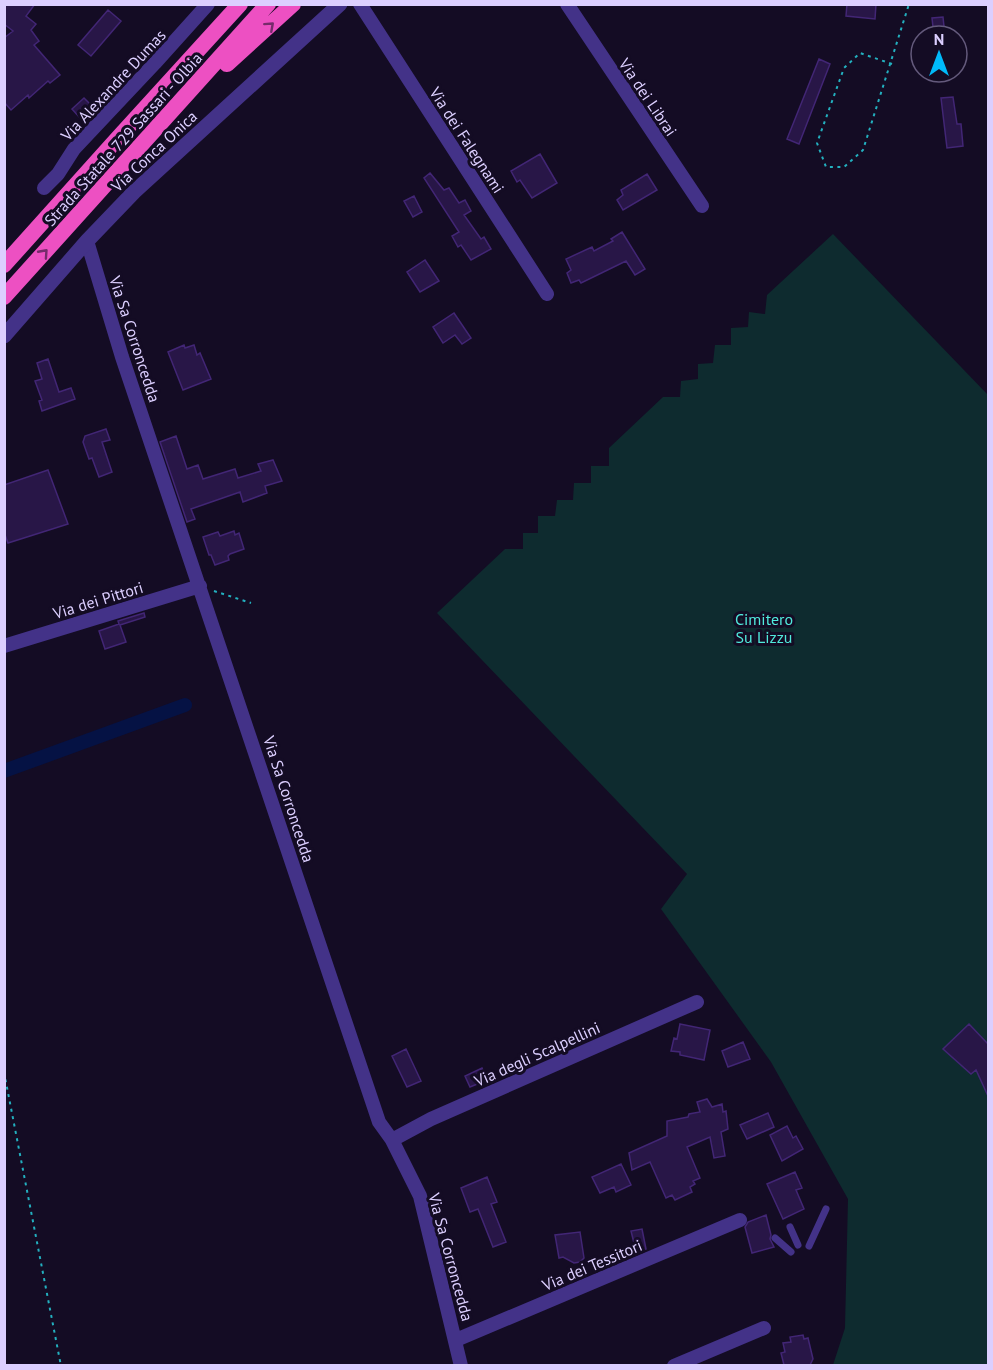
<svg xmlns="http://www.w3.org/2000/svg" width="993" height="1370" font-family="'PT Sans',sans-serif">
  <rect width="100%" height="100%" fill="#140c24"/>
  <path fill="#0e2b2f" d="M833 234 988 395V1365H833L845 1328 848 1199 771 1062 661 909 687 874 437 613 505 549H523V533H538V516H555L557 500H573L574 483H591V466H609V448L663 397H680L681 381 698 379V364L713 363 715 345H731V328L748 327 749 312 765 314 767 295Z"/>
  <g fill="none" stroke-linecap="round" stroke-linejoin="round">
    <path stroke="#051244" stroke-width="14" d="M4 771 185 705"/>
  </g>
  <path fill="#281647" stroke="#422675" stroke-width="1.5" d="M4 4H35L26 16 36 24 31 30 39 41 34 45 60 75 50 83 48 81 29 98 28 95 11 110 4 102V38L13 31 4 24Z
    M847 4H876L875 19 846 16Z
    M108 10 121 21 91 56 78 45Z
    M943 17 945 36H934L932 18Z
    M819 59 830 64 799 144 787 139Z
    M953 97 957 124H961L963 146 947 148 941 98Z
    M84 98 93 107 81 119 72 109Z
    M540 154 557 183 532 198 520 180 517 182 511 171Z
    M430 173 444 190 449 188 459 203 465 200 471 211 464 215 481 239 484 237 491 249 471 260 461 245 458 247 452 236 459 232 424 178Z
    M647 174 657 190 623 210 617 200 623 195 621 190Z
    M414 196 422 212 413 217 404 201Z
    M622 232 645 269 635 275 626 261 581 283 579 280 571 283 567 273 571 270 566 259 592 247 594 251 613 241 611 239Z
    M425 260 439 281 420 292 407 272Z
    M454 313 471 338 462 344 455 335 443 343 433 327Z
    M184 345 185 348 194 345 197 355 200 353 211 379 183 390 168 352Z
    M48 359 59 392 71 388 75 399 42 411 39 401 42 400 35 381 42 379 37 363Z
    M106 429 110 440 102 442 112 472 99 477 92 458 89 459 83 442 85 436Z
    M176 436 187 469 198 465 203 479 235 469 238 478 261 471 258 464 273 460 282 481 265 486 267 493 243 502 240 492 191 509 195 519 187 522 160 442Z
    M48 470 68 524 8 543 4 532V485Z
    M234 531 235 535 239 533 244 549 230 554 228 556 229 560 215 565 211 555H209L203 537 218 532 220 536Z
    M144 613 145 617 120 625 126 642 105 649 99 631 119 624 118 621Z
    M680 1024 710 1030 704 1060 680 1055V1052L671 1051 674 1038 677 1039Z
    M969 1024 988 1044V1096L976 1070 971 1074 943 1049Z
    M743 1042 750 1059 728 1067 722 1051Z
    M406 1049 421 1081 407 1087 392 1056Z
    M482 1068 487 1080 470 1087 465 1076Z
    M707 1099 712 1107 722 1104 723 1112 726 1111 728 1129 721 1132 725 1156 714 1158 710 1137 687 1147 700 1178 693 1181 695 1184 690 1187 692 1192 675 1200 672 1195 666 1198 650 1162 632 1170 629 1153 667 1136V1121L688 1117 689 1114 700 1112 697 1102Z
    M768 1113 774 1127 747 1139 740 1125Z
    M787 1126 793 1138 796 1136 803 1149 782 1161 770 1135Z
    M621 1164 631 1185 616 1192 614 1187 600 1193 592 1177Z
    M795 1172 802 1188 796 1190 804 1209 783 1219 767 1184Z
    M487 1177 497 1202 491 1204 506 1242 493 1247 478 1209 470 1212 461 1188Z
    M766 1215 771 1235 770 1239 774 1247 752 1253 745 1227 748 1222Z
    M642 1229 646 1249 636 1251 631 1231Z
    M580 1232 584 1258 580 1262 574 1263 563 1257 559 1258 555 1235Z
    M803 1335 804 1339 808 1338 813 1359 810 1365H784L781 1353 785 1352 783 1343 791 1342 790 1337Z"/>
  <g fill="none" stroke-linecap="round" stroke-linejoin="round">
    <path stroke="#23b0bf" stroke-width="2" stroke-dasharray="3 4.5" stroke-linecap="butt" d="M892 64 860 53 844 68 817 143 826 167H844L863 150 909 4
      M214 591 251 603
      M4 1072 61 1366"/>
    <path stroke="#433288" stroke-width="7" d="M790 1227 798 1245
      M775 1238 791 1252
      M809 1246 826 1209"/>
    <path stroke="#433288" stroke-width="14" d="M360 4 547 294
      M567 4 702 206
      M44 188 58 174 74 149 155 63 208 4
      M87 241 122 357 379 1122 392 1140 420 1196 461 1366
      M4 646 200 586
      M392 1140 431 1119 697 1002
      M456 1340 740 1220
      M674 1366 764 1328"/>
    <path stroke="#433288" stroke-width="15" d="M4 336 87 241 134 192 340 4"/>
    <path stroke="#ed50c2" stroke-width="16" d="M227 64 293 4
      M4 265 117 139 240 4
      M4 297 268 4"/>
  </g>
  <defs><path id="oneway-chevron" d="M-2-3.5L2.5 0L-2 3.5" fill="none" stroke-width="1.6" stroke-linecap="round" stroke-linejoin="round" transform="scale(1.5)"/></defs>
  <g stroke="#762b6b">
    <use href="#oneway-chevron" transform="translate(270 26) rotate(-42)"/>
    <use href="#oneway-chevron" transform="translate(44 253) rotate(-48)"/>
  </g>
  <g text-anchor="middle" dominant-baseline="central" stroke-width="6" stroke-linejoin="round" paint-order="stroke">
    <g font-size="16" fill="#dccfff" stroke="#140c24">
      <text transform="translate(113 85) rotate(-47)">Via Alexandre Dumas</text>
      <text transform="translate(648 97) rotate(56)">Via dei Librai</text>
      <text transform="translate(123 139) rotate(-48)">Strada Statale 729 Sassari - Olbia</text>
      <text transform="translate(467 140) rotate(57)">Via dei Falegnami</text>
      <text transform="translate(154 151) rotate(-43)">Via Conca Onica</text>
      <text transform="translate(135 339) rotate(72)">Via Sa Corroncedda</text>
      <text transform="translate(98 600) rotate(-17)">Via dei Pittori</text>
      <text transform="translate(289 799) rotate(72)">Via Sa Corroncedda</text>
      <text transform="translate(537 1054) rotate(-24)">Via degli Scalpellini</text>
      <text transform="translate(451 1257) rotate(75)">Via Sa Corroncedda</text>
      <text transform="translate(592 1265) rotate(-23)">Via dei Tessitori</text>
    </g>
    <g font-size="16" fill="#50eadc" stroke="#140c24">
      <text x="764" y="619">Cimitero<tspan x="764" dy="18">Su Lizzu</tspan></text>
    </g>
  </g>
  <rect width="993" height="1370" fill="none" stroke="#dccfff" stroke-width="12"/>
  <g transform="translate(939 54)"><circle r="28" fill="#140c24" stroke="#645a7c" stroke-width="1.5"/>
  <path d="M0-4.5L10 22L0 15L-10 22Z" fill="#00bafa"/>
  <text y="-9" font-size="16" font-weight="bold" text-anchor="middle" fill="#dccfff">N</text>
  </g>
</svg>
